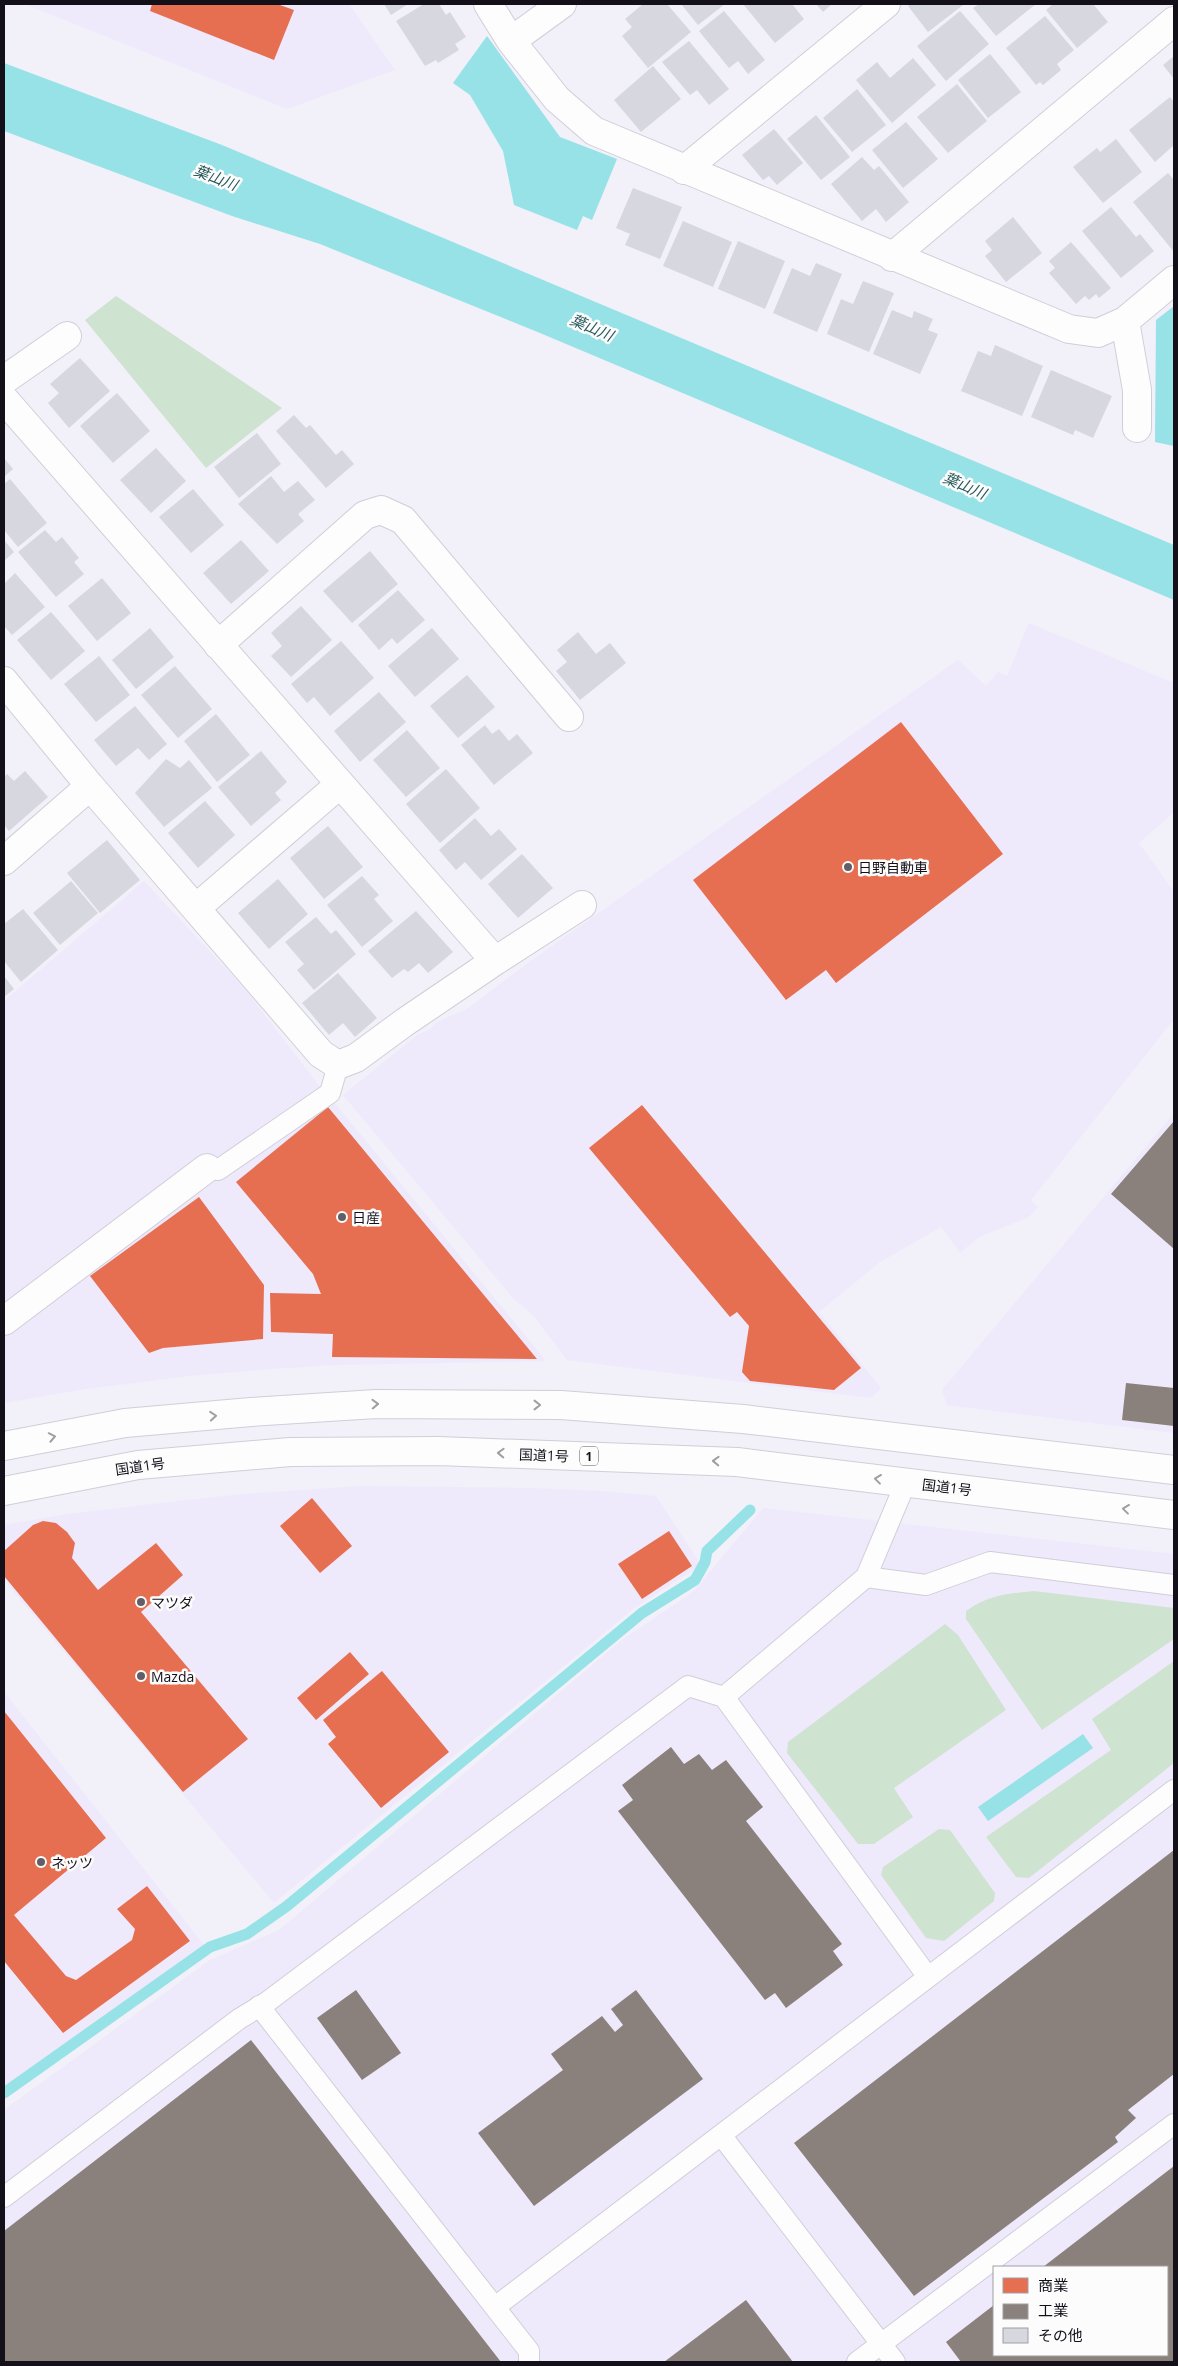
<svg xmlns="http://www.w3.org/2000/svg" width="1178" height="2366" font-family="'Open Sans','Noto Sans JP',sans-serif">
  <rect width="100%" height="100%" fill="#f2f0f9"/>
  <path fill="#efe9fc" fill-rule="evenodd" d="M25 4H349L395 70 287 109Z
    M1029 623 1174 683V812L1139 843 1174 892V1019L1031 1200 1038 1207 1029 1217 979 1237 960 1253 941 1227 880 1262 819 1312 881 1388 871 1398 567 1360 534 1316 513 1298 343 1095 417 1035 430 1029 437 1022 467 1009 532 960 958 660 986 686 998 672 1007 676Z
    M144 881 245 989 320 1087 215 1163 205 1152 4 1302V1001Z
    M334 1102 546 1361 333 1365 273 1369 197 1375 86 1389 4 1403V1334L70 1283 218 1179Z
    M1174 1113V1433L947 1405 942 1390Z
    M362 1486 527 1488 602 1491 656 1496 701 1565 636 1607 274 1903 4 1580V1525L68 1514 144 1505 243 1494Z
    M763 1508 1174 1554V2362H4V2110L210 1960 279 1930 623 1639 693 1592ZM994 2267H1167V2355H994Z
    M4 1692 204 1945 4 2086Z"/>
  <path fill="#cfe3d1" d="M116 296 282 408 206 468 85 320Z
    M1034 1591 1174 1608V1639L1042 1730 966 1619V1611C990 1594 1006 1594 1034 1591Z
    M945 1624 958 1635 1006 1710 894 1788 913 1817 874 1844H858L787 1753 788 1742Z
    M1174 1661V1763L1029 1878 1016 1877 986 1837 1111 1750 1092 1719Z
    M939 1829 950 1830 995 1893 994 1901 944 1941 926 1938 881 1875 883 1867Z"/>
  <path fill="#96e2e7" d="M487 36 560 137 617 159 592 220 583 216 577 230 514 205 503 151 470 95 453 83Z
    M4 63 222 145 1174 545V600L540 333 320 244 232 216 4 131Z
    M1174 306V446L1155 442 1156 320Z
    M1083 1734 1093 1748 988 1821 978 1807Z"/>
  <path fill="#e76f51" d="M152 4H277L294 10 274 60 150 11Z
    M901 722 1003 854 836 983 826 970 786 1000 693 880Z
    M642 1105 861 1368 834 1390 750 1381 742 1372 749 1326 737 1312 730 1317 589 1148Z
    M328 1107 537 1359 332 1357 333 1334 271 1332 270 1293 321 1294 313 1274 236 1182Z
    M199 1197 264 1285 263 1339 163 1348 149 1353 90 1276Z
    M312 1498 352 1546 320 1573 280 1526Z
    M43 1521 56 1523 67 1532 75 1543 72 1558 98 1590 156 1543 183 1575 141 1612 248 1739 183 1792 4 1576V1551L33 1525Z
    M669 1531 692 1566 642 1599 618 1564Z
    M350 1652 369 1674 316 1720 297 1698Z
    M382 1671 449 1752 381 1808 328 1744 336 1737 323 1720Z
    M4 1711 106 1838 14 1915 66 1976 76 1980 132 1940 135 1929 117 1909 147 1886 190 1941 63 2033 4 1961Z"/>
  <path fill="#8a817c" d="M1174 1121V1249L1111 1194Z
    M1126 1383 1174 1388V1426L1122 1420Z
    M671 1747 684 1764 699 1754 712 1770 726 1760 763 1807 746 1821 842 1944 833 1951 843 1965 786 2008 775 1993 765 2000 618 1811 633 1800 622 1785Z
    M1174 1850V2074L1128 2110 1136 2118 1115 2137 1118 2142 914 2296 794 2143Z
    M356 1990 401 2053 362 2080 317 2018Z
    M636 1990 703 2079 534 2206 478 2133 563 2070 551 2054 602 2016 615 2032 623 2025 611 2009Z
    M251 2040 501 2362H4V2231Z
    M1174 2166V2362H961L946 2342 994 2305V2355H1167V2267H1043Z
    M746 2300 793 2362H664Z"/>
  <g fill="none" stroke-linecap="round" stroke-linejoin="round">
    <path stroke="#96e2e7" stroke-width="11" d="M4 2093 210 1947 247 1934 287 1906 642 1613 695 1580 705 1562 707 1551 750 1510"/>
  </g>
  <path fill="#d7d7e0" d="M384 4H408L391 15Z
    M424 4H439L446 15 450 12 466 37 455 44 459 50 438 63 436 60 425 66 396 21Z
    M643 4H667L691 32 648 68 622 36 632 27 625 19Z
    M681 4H725L698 25Z
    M743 4H792L804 19 775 43Z
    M816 4H832L823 12Z
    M911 4H961L963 5 928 32 908 6Z
    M979 4H1036L996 36 973 8Z
    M1053 4H1093L1108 22 1077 48 1046 10Z
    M724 11 765 60 748 74 738 61 729 68 699 31Z
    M960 11 989 44 946 81 917 46Z
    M1045 16 1074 50 1057 64 1061 70 1043 85 1040 82 1036 85 1006 48Z
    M689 41 729 89 709 105 697 90 690 95 662 62Z
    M990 54 1021 92 988 118 958 80Z
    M1174 56V79L1163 65Z
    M913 58 936 85 892 123 856 80 877 62 890 78Z
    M653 66 681 99 641 132 614 100Z
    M957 84 987 121 948 153 917 117Z
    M857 89 886 125 852 152 823 118Z
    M1170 97 1174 102V145L1155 162 1129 130Z
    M816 115 850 157 821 180 787 139Z
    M906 122 938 159 903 188 872 150Z
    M774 129 803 163 777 185 769 176 763 180 742 155Z
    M1116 139 1142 172 1103 203 1073 167 1097 148 1100 152Z
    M862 157 874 170 879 166 909 202 886 222 876 209 862 221 831 184Z
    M1168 173 1174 180V252L1133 202Z
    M633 188 682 207 660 259 625 245 630 234 616 228Z
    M1111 207 1136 237 1140 234 1154 251 1121 278 1082 231Z
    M1013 217 1042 253 1006 282 985 256 992 250 985 241Z
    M683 221 732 242 713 287 663 266Z
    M738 241 785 261 765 309 718 289Z
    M1071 242 1111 288 1099 298 1096 294 1089 300 1085 296 1076 304 1049 273 1055 268 1049 261Z
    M816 263 842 274 817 332 773 313 792 268 810 276Z
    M863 281 894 293 869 352 827 334 841 299 853 304Z
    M892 310 912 318 914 311 933 319 928 330 938 334 920 374 873 354Z
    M995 345 1043 366 1022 416 961 391 978 351 991 356Z
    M80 358 110 391 69 428 48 403 59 393 50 384Z
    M1051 370 1112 396 1093 438 1075 430 1073 435 1031 417Z
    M117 393 150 431 113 463 80 426Z
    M294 415 306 428 310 425 336 455 342 450 354 464 326 488 276 431Z
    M257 433 281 464 239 498 214 467Z
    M156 448 186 481 151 513 120 480Z
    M4 458 13 469 4 477Z
    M271 476 284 492 298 481 315 500 298 514 304 521 277 544 238 504Z
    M10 479 47 523 18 547 4 530V484Z
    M193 489 224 525 191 553 159 517Z
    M45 530 56 542 62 537 79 558 74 562 84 574 56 597 18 552Z
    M4 540 14 552 4 561Z
    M241 540 269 571 231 604 203 573Z
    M370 551 398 584 352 623 323 591Z
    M15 573 45 607 12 635 4 626V584Z
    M102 578 131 613 97 641 68 606Z
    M398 590 425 620 397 644 392 638 379 650 358 625Z
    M301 606 332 640 291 677 271 656 282 646 271 633Z
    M51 612 85 651 51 680 17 640Z
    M150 628 174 657 136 689 112 660Z
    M432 628 459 659 415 697 388 666Z
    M578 632 596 654 610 643 626 663 580 700 556 671 567 662 557 650Z
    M341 641 374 678 330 716 314 697 307 703 291 684Z
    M99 656 130 695 96 722 64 684Z
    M175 666 212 709 178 738 141 695Z
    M467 675 495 707 458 738 430 706Z
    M379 692 406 722 360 762 334 731Z
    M135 706 167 744 149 760 138 748 116 766 94 740Z
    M216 714 250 755 217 782 184 741Z
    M485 725 492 734 499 729 509 741 517 734 533 753 494 785 461 745Z
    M407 730 440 768 406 797 373 760Z
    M261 751 287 782 275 793 281 800 251 826 218 787Z
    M166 759 180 768 189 760 212 788 164 827 135 793Z
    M446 769 480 808 440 843 406 804Z
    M25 771 48 797 9 831 4 825V777L7 774 14 781Z
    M205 801 235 835 198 868 168 833Z
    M475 818 491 836 499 829 517 849 481 880 465 862 456 870 439 850Z
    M328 826 363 867 324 899 290 858Z
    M107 840 140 880 100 913 67 873Z
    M522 854 553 888 518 918 488 884Z
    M362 876 379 895 374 899 393 921 362 947 327 905Z
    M278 879 308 914 269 949 238 913Z
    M71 881 98 913 60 945 33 913Z
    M23 909 58 950 21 982 4 961V924Z
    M416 911 453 952 428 973 419 963 408 972 404 969 392 978 368 951Z
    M316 917 331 934 336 930 356 954 314 990 297 970 304 964 285 942Z
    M338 973 377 1018 355 1037 343 1023 329 1035 302 1003Z
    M4 976 14 989 4 997Z"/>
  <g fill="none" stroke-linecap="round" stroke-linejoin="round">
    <defs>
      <path id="lane" d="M207 1168 218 1170 330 1093 338 1065
        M866 1577 926 1585 990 1562 1174 1585
        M724 1697 928 1977
        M259 2006 529 2351V2362
        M721 2135 895 2362
        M4 2197 239 2019 267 2002 688 1686 724 1697 866 1577 906 1482
        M495 2307 1174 1790
        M857 2362 1174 2124"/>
      <path id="street" d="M488 4 511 41 557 99 594 131 1069 329 1098 333 1125 321 1174 280
        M511 41 562 4
        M684 170 886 4
        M892 257 1174 21
        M1125 321 1137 390V428
        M4 380 67 336
        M4 399 495 961 405 1022 356 1058 338 1065 321 1054 90 786 4 681
        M218 645 365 515 381 510 403 520 569 717
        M4 861 90 786
        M196 908 339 785
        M495 961 582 905
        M4 1321 207 1168"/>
      <path id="highway" d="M4 1446 125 1423 251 1412 376 1404 561 1405 743 1419 1174 1470
        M4 1491 138 1465 290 1452 438 1451 737 1462 1174 1515"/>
    </defs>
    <use href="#lane" stroke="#d0ced7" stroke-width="22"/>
    <use href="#street" stroke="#d0ced7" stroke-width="30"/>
    <use href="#highway" stroke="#d0ced7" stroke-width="30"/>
    <use href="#lane" stroke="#fdfdfe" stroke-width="20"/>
    <use href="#street" stroke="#fdfdfe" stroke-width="28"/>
    <use href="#highway" stroke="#fdfdfe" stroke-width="28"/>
  </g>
  <defs><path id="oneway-chevron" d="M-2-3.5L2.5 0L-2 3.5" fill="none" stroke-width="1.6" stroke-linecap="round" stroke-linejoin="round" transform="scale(1.25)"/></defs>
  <g stroke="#a09ea3">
    <use href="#oneway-chevron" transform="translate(375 1404) rotate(-2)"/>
    <use href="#oneway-chevron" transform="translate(537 1405)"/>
    <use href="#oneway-chevron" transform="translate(213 1416) rotate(-5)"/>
    <use href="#oneway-chevron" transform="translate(52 1437) rotate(-11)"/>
    <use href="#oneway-chevron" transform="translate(501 1453) rotate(-178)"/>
    <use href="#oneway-chevron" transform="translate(716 1461) rotate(-178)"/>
    <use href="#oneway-chevron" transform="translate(878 1479) rotate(-173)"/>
    <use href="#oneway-chevron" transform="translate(1126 1509) rotate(-173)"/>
  </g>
  <g fill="#625e68" stroke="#fcfcfc" stroke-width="2">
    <circle cx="848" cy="867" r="5"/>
    <circle cx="342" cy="1217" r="5"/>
    <circle cx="141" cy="1602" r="5"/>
    <circle cx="141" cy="1676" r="5"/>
    <circle cx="41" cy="1862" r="5"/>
  </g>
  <g text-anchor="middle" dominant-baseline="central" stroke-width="5" stroke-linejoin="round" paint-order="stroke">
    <rect fill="#fcfcfc" stroke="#5a575e" stroke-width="1" x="580" y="1446.5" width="18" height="19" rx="4"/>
    <g font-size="12" font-weight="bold" fill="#14101a">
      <text x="589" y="1456">1</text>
    </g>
    <g font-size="14" fill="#14101a" stroke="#fcfcfc" text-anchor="start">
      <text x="858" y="867">日野自動車</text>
      <text x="352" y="1217">日産</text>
      <text x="151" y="1602">マツダ</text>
      <text x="151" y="1676">Mazda</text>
      <text x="51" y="1862">ネッツ</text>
    </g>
    <g font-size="14" fill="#14101a" stroke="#fcfcfc">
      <text transform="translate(544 1455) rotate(2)">国道1号</text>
      <text transform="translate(140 1466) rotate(-8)">国道1号</text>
      <text transform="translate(947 1487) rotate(7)">国道1号</text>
    </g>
    <g font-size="15" font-style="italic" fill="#275859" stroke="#fcfcfc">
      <text transform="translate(216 177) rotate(21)">葉山川</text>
      <text transform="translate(592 327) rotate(23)">葉山川</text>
      <text transform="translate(965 485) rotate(23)">葉山川</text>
    </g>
  </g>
  <rect width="1178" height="2366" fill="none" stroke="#14101a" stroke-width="10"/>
  <rect x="993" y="2266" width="175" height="90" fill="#fcfcfc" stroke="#9f9ea2"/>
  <rect x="1003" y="2278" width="25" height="15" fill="#e76f51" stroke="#9f9ea2"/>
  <text x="1038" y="2291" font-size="15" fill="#14101a">商業</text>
  <rect x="1003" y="2304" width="25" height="15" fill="#8a817c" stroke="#9f9ea2"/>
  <text x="1038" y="2316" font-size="15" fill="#14101a">工業</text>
  <rect x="1003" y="2328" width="25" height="15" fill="#d7d7e0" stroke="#9f9ea2"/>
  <text x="1038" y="2341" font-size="15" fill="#14101a">その他</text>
</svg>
